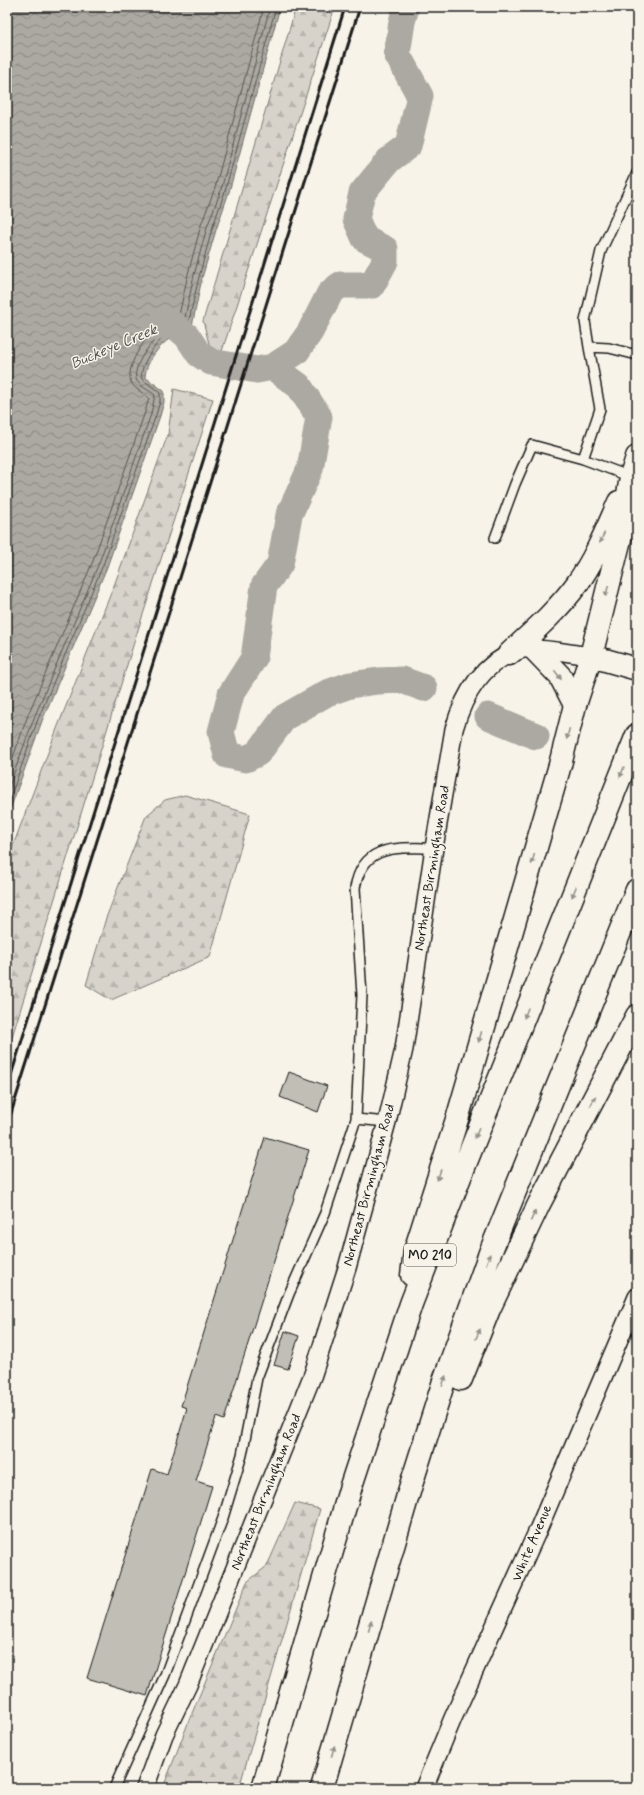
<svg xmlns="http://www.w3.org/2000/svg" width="644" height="1795" font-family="Mynerve,sans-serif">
  <defs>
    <pattern id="forest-firs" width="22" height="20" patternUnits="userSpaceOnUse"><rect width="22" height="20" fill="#d7d3cb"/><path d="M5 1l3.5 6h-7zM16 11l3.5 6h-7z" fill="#b8b5ae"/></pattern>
    <pattern id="water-waves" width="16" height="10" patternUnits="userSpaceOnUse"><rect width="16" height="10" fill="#aca9a2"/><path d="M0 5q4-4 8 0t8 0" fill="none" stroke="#8b8983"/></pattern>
  </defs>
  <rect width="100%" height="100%" fill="#f7f3e8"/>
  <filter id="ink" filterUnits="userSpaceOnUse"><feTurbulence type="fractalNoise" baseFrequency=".025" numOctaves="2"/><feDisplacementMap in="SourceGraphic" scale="8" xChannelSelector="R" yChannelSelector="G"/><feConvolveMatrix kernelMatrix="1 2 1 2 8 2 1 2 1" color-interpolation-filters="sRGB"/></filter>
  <g filter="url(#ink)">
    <path fill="url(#forest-firs)" stroke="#7a7874" d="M296 7H335L221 354 211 351 203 321Z
      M174 389 213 399 136 636 7 1053V867L11 851 58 726 115 583 168 434Z
      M185 795 250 814 210 957 111 1000 86 985 106 918 146 816 165 800Z
      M295 1503 320 1509 239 1788H163L190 1718 247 1582 267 1566Z"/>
    <path fill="url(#water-waves)" stroke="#72716c" d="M7 7H280L229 192 216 230 202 278 191 331 183 338 174 336C161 343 146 361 145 377L164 391V402L160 416 107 567 42 721 7 818Z"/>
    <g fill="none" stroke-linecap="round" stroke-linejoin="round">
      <path stroke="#565452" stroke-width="1" d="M7 774 28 715 93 561 145 412 149 398C144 393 136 390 132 384 123 369 145 336 158 328 165 324 172 323 178 320L188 274 201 225 215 188 264 7
        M7 792 34 718 99 563 151 414 155 395C150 390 139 387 136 379 132 364 157 332 172 328 175 327 178 328 181 328L183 327 194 275 207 227 221 190 270 7
        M7 807 38 719 103 565 156 415 160 401V393L142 379C138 366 160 334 174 332 176 332 180 333 183 334L187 329 199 277 212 229 225 191 276 7"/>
      <path stroke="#aca9a2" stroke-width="27" d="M155 328 161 325H174L187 336 199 354 211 362 257 370 273 367 296 352 310 332 330 293 340 285H372L385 261V249L365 239 356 219 362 193 389 160 408 146 420 96 397 54 402 22 406 7
        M273 367 299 386 319 417 310 469 289 515 280 564 264 586 254 658 231 694 221 732 227 755 246 759 258 753 285 717 327 693 350 685 378 681 402 680 424 688
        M488 716 536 736"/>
    </g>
    <path fill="#c0beb5" stroke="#1c1c1c" d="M289 1072 327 1086 318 1112 280 1097Z
      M265 1137 309 1150 224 1420 216 1417 196 1481 212 1486 147 1696 87 1678 152 1469 167 1474 187 1408 181 1406Z
      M285 1331 299 1336 288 1369 274 1365Z"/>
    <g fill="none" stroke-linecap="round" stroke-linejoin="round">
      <defs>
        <path id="lane" d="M589 347 585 321 601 251 637 173
          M583 459 600 409 589 347 609 348 637 355
          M495 538 515 484 532 445 583 459 631 477
          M356 1119 387 1122
          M114 1788 165 1675 223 1518 242 1455 257 1378 289 1294 325 1213 356 1119 362 995 355 888C363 843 397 848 434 848"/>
        <path id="street" d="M145 1788 164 1735 188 1685 313 1374 347 1268 387 1122 404 1049 434 848 454 729C463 698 480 666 512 653 515 652 520 650 523 649 542 647 572 654 591 656
          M424 1788 453 1718 538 1530 637 1297"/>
        <path id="secondary" d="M637 457 631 477 621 535 591 656 637 669
          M509 654C533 632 558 610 577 584 595 559 607 529 619 502"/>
        <path id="highway" d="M534 649 560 676 575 705
          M412 1275 415 1251 458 1116 560 765 575 705 591 656
          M461 1379 489 1309 539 1204 637 1016
          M263 1788 351 1486 411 1304 460 1177 637 735
          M322 1788 411 1485 444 1381 490 1253 637 890"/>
      </defs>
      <use href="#lane" stroke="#1c1c1c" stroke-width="12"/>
      <use href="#street" stroke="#1c1c1c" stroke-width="20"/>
      <use href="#secondary" stroke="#1c1c1c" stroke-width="25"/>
      <use href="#highway" stroke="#1c1c1c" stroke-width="25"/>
      <use href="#lane" stroke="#f7f3e8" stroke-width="9"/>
      <use href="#street" stroke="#f7f3e8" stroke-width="17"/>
      <use href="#secondary" stroke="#f7f3e8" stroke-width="22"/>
      <use href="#highway" stroke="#f7f3e8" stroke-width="22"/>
      <path stroke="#1c1c1c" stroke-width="3" d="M7 1088 345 7
        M7 1126 360 7"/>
    </g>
    <defs><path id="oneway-solid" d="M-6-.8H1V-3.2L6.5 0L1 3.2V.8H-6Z"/></defs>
    <g fill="#94928c">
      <use href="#oneway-solid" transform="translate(602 538) rotate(115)"/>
      <use href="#oneway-solid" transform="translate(607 591) rotate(104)"/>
      <use href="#oneway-solid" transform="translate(558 675) rotate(53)"/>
      <use href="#oneway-solid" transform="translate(568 734) rotate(104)"/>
      <use href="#oneway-solid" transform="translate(622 772) rotate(112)"/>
      <use href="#oneway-solid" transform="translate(533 859) rotate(106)"/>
      <use href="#oneway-solid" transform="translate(574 892) rotate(112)"/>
      <use href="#oneway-solid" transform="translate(526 1013) rotate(112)"/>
      <use href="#oneway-solid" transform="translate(480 1037) rotate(106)"/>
      <use href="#oneway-solid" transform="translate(593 1101) rotate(-62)"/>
      <use href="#oneway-solid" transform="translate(477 1133) rotate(112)"/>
      <use href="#oneway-solid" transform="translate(439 1175) rotate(109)"/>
      <use href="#oneway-solid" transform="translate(533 1216) rotate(-65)"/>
      <use href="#oneway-solid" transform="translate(488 1259) rotate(-70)"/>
      <use href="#oneway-solid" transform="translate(478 1334) rotate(-66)"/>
      <use href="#oneway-solid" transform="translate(444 1381) rotate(-71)"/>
      <use href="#oneway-solid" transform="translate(370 1626) rotate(-74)"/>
      <use href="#oneway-solid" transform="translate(333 1751) rotate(-74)"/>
    </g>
  </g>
  <g text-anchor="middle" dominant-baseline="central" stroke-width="3" stroke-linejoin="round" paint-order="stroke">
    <rect fill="#f7f3e8" stroke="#5e5c59" stroke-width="1" x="404" y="1244" width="52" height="22" rx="3"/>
    <g font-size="13" font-weight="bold" fill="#1c1c1c">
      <text x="430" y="1255">MO 210</text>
    </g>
    <g font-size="14" fill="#1c1c1c" stroke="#f7f3e8">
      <text transform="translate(432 868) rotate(-81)">Northeast Birmingham Road</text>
      <text transform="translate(369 1185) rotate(-75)">Northeast Birmingham Road</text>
      <text transform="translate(266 1492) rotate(-68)">Northeast Birmingham Road</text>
      <text transform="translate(532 1543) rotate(-67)">White Avenue</text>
    </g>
    <g font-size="15" font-style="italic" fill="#565452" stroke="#f7f3e8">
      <text transform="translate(114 347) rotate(-23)">Buckeye Creek</text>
    </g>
  </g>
  <rect width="644" height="1795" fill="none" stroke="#f7f3e8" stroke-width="24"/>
  <rect x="12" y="12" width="620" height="1771" fill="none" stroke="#1c1c1c" stroke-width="1.5" filter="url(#ink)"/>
</svg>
